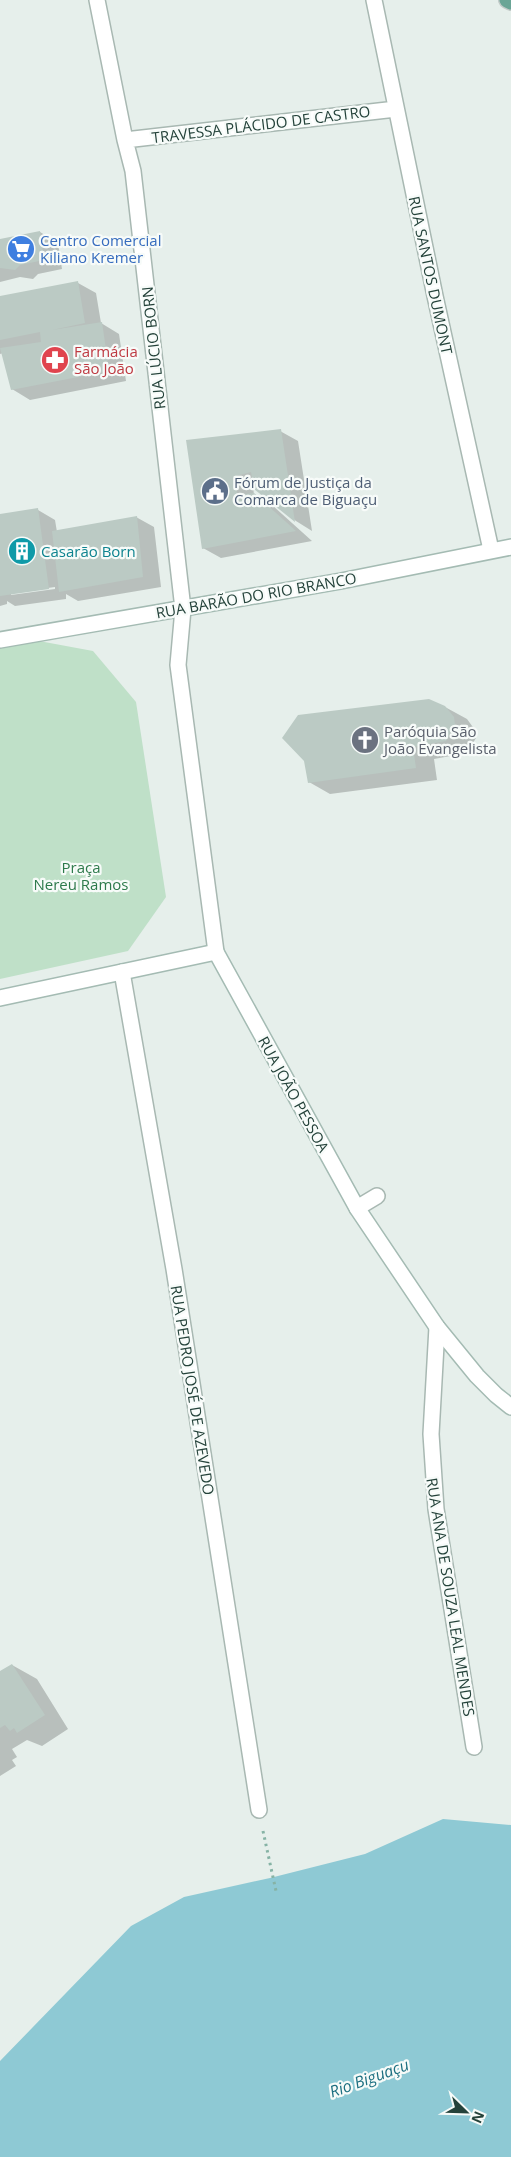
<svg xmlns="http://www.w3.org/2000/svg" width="511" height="2157" font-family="'Open Sans',sans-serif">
  <rect width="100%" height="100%" fill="#e6efeb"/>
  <path fill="#bfe0c8" d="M39 641 93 651 136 702 166 897 128 951 0 979V648Z"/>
  <path fill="#8ec9d4" d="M443 1819 511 1825V2157H0V2061L131 1926 184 1897 270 1878 365 1854Z"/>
  <path fill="#0003" fill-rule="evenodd" d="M40 232 58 243 62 269 38 274 33 279 20 277 0 282V240Z
    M78 283 96 293 101 323 119 334 126 381 30 400 12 389 3 353 0 354V297Z
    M280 431 298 441 312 531 296 521 253 486 254 495 272 505 312 541 221 558 203 548 188 441Z
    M38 510 55 520 57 532 136 517 154 527 161 587 78 601 66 594V599L15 606 7 601V604L0 606V515ZM55 587V589L11 595V593Z
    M445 707 467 719 475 730 476 738 467 753 434 759 437 780 330 794 309 782Z
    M12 1665 37 1679 68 1729 42 1746 27 1740 12 1749 17 1757 12 1760 16 1766 0 1776V1673Z"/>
  <path fill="#bbcac4" d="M40 231 44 260 20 265 15 270 0 268V239Z
    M78 281 85 323 52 330 102 322 109 371 11 390 0 348 41 342 40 332 0 340V296Z
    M281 429 295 522 254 489 251 472 236 476 237 495 254 493 296 531 202 549 186 440Z
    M38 508 49 589 0 596V514Z
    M137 516 143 577 59 592 52 531Z
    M429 699 445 706 454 717 455 725 446 741 413 747 416 768 308 783 304 761 282 738 298 715Z
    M12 1664 45 1715 17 1733 14 1728 10 1731 5 1725 0 1728V1671Z"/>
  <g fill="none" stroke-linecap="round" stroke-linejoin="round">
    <defs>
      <path id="service" d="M357 1208 377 1196"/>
      <path id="pedestrian" d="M183 609 178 665 216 952"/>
      <path id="minor" d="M97 0 125 140 133 171 183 609
        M374 0 435 296 491 550
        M125 140 396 109
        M122 972 174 1269 259 1810
        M437 1327 431 1434 436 1509 474 1747"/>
      <path id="secondary" d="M0 640 341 581 511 547
        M0 998 216 952 357 1208 437 1327 477 1376 496 1395 511 1407"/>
      <path id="primary" d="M507 0 511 2"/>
    </defs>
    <use href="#service" stroke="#a8b8b2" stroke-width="18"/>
    <use href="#pedestrian" stroke="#a8b8b2" stroke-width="18"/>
    <use href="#minor" stroke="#a8b8b2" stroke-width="18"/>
    <use href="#secondary" stroke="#a4bbb3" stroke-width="18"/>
    <use href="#primary" stroke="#c2cac8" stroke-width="18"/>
    <path stroke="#86b3a5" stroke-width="3" stroke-dasharray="2.5 4" stroke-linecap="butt" d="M263 1831 276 1891"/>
    <use href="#service" stroke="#fff" stroke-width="15"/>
    <use href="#pedestrian" stroke="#fff" stroke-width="15"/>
    <use href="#minor" stroke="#fff" stroke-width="15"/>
    <use href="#secondary" stroke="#fff" stroke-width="15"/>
    <use href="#primary" stroke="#6aa596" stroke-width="15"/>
  </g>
  <defs>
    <symbol id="supermarket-disc" viewBox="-11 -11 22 22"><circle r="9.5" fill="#3f7fe0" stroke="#f7fbf9"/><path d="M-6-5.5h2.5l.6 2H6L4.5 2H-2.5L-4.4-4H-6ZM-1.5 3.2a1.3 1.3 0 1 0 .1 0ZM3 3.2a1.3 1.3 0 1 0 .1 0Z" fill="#fff"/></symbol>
    <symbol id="pharmacy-disc" viewBox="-11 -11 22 22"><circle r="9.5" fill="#e0444e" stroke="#f7fbf9"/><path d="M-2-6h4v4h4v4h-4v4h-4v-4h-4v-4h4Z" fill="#fff"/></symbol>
    <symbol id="civic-disc" viewBox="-11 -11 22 22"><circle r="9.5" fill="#5c6f8a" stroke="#f7fbf9"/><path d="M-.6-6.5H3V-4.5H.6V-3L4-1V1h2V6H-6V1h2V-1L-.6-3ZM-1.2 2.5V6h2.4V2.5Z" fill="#fff"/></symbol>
    <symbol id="building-disc" viewBox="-11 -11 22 22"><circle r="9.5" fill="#0f9aa8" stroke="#f7fbf9"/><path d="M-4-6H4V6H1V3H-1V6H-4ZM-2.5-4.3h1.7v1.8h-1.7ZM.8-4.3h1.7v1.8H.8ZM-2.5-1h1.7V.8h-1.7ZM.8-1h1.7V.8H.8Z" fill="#fff"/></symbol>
    <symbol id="church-disc" viewBox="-11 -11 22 22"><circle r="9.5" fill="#6b7280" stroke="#f7fbf9"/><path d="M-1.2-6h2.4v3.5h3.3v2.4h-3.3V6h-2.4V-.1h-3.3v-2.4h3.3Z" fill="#fff"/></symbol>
  </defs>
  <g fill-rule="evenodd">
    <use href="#supermarket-disc" x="5" y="233" width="32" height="32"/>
    <use href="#pharmacy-disc" x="39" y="344" width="32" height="32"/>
    <use href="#civic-disc" x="199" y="475" width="32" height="32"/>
    <use href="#building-disc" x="6" y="535" width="32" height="32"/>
    <use href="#church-disc" x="349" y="724" width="32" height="32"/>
  </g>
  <g text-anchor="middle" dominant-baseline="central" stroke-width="4.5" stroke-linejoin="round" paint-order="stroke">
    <g font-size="15" fill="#24423a" stroke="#f7fbf9">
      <text transform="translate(261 124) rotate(-7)">TRAVESSA PLÁCIDO DE CASTRO</text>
      <text transform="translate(431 275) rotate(78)">RUA SANTOS DUMONT</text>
      <text transform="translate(153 348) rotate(-96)">RUA LÚCIO BORN</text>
      <text transform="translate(256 595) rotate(-10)">RUA BARÃO DO RIO BRANCO</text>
      <text transform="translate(294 1094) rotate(61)">RUA JOÃO PESSOA</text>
      <text transform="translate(193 1390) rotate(81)">RUA PEDRO JOSÉ DE AZEVEDO</text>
      <text transform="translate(451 1597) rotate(81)">RUA ANA DE SOUZA LEAL MENDES</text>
    </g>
    <g font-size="15" fill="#366cbe" stroke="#f7fbf9" text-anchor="start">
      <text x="40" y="240">Centro Comercial<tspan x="40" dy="17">Kiliano Kremer</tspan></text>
    </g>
    <g font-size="15" fill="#be3a42" stroke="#f7fbf9" text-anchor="start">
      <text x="74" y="351">Farmácia<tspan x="74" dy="17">São João</tspan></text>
    </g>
    <g font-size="15" fill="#4e5e75" stroke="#f7fbf9" text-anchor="start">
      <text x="234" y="482">Fórum de Justiça da<tspan x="234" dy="17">Comarca de Biguaçu</tspan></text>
    </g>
    <g font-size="15" fill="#0d838f" stroke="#f7fbf9" text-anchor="start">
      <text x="41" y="551">Casarão Born</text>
    </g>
    <g font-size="15" fill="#5b616d" stroke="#f7fbf9" text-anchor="start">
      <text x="384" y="731">Paróquia São<tspan x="384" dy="17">João Evangelista</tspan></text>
    </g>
    <g font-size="15" fill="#2d7a4b" stroke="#f7fbf9">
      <text x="81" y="867">Praça<tspan x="81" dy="17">Nereu Ramos</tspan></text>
    </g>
    <g font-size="16" font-style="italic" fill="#1c6f80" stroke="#f7fbf9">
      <text transform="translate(369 2078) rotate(-20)">Rio Biguaçu</text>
    </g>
  </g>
  <g transform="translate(466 2112) rotate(113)" stroke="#f7fbf9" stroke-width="4" paint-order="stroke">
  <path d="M0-4L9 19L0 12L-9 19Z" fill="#24423a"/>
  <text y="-8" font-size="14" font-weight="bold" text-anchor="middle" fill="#24423a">N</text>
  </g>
</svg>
